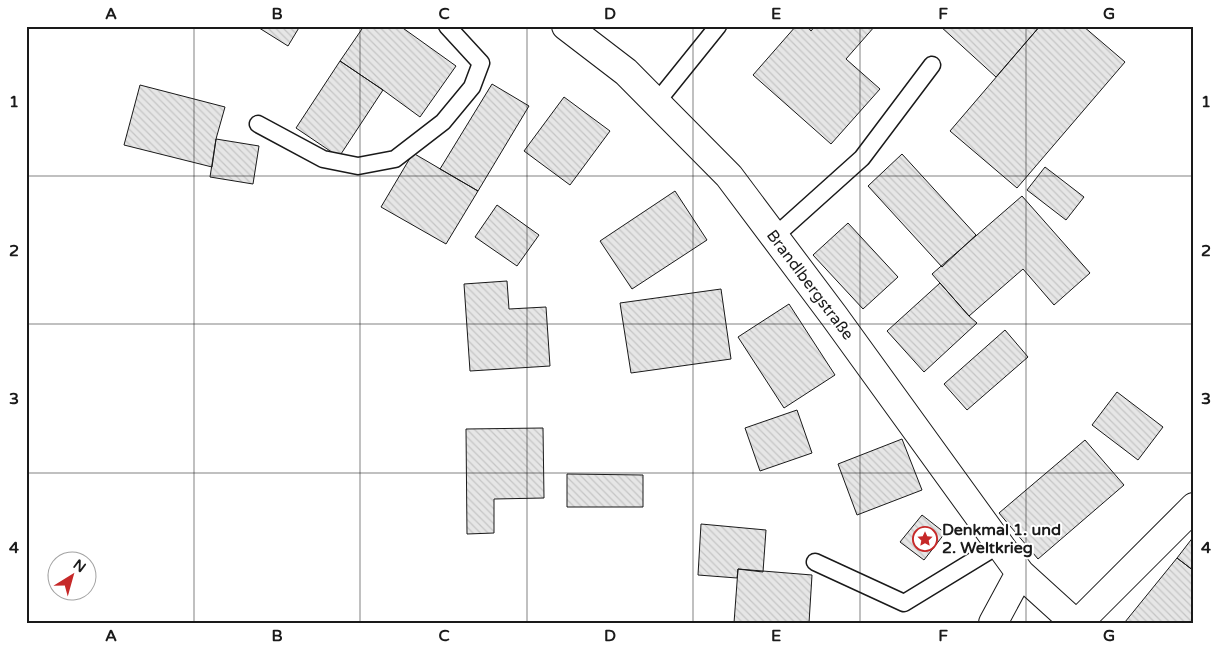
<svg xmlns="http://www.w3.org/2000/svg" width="1220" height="649" font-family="'Varela Round',sans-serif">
  <defs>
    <pattern id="building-back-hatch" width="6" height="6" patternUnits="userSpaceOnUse" patternTransform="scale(1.25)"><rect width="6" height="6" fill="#e6e6e6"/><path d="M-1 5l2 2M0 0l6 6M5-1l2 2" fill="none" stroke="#c5c5c5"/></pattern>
  </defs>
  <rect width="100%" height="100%" fill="#fff"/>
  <path fill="url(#building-back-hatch)" stroke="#1a1a1a" d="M256 26H300L288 46Z
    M364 26H400L456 66 420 117 383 90 340 61Z
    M796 26H807L811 31 815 26H875L846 59 880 89 831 144 753 75Z
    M940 26H1040L996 77Z
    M1040 26H1083L1125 62 1017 188 950 131Z
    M340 61 383 90 339 157 296 128Z
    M492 84 529 106 478 191 440 169Z
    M140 85 225 107 216 139 212 167 124 145Z
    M564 97 610 131 570 185 524 151Z
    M216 139 259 146 253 184 210 177Z
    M413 153 478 191 446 244 381 207Z
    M902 154 976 235 942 267 868 186Z
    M1045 167 1084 197 1066 220 1027 190Z
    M675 191 707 240 632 289 600 241Z
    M1022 196 1090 273 1054 305 1023 269 969 316 932 274Z
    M497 205 539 235 517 266 475 237Z
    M848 223 898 277 863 309 813 255Z
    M507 281 509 309 546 307 550 366 470 371 464 284Z
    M940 283 969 316 977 323 924 372 887 331Z
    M721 289 731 359 631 373 620 303Z
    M789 304 835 375 784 408 738 337Z
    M1005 330 1028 357 967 410 944 384Z
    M1117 392 1163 427 1138 460 1092 425Z
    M797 410 812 453 760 471 745 428Z
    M543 428 544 498 494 499V533L467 534 466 429Z
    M902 439 922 490 857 515 838 464Z
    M1085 440 1124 485 1038 559 999 513Z
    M567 474 643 475V507H567Z
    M922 515 945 533 924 560 900 542Z
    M701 524 766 530 763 572 738 569 737 578 698 575Z
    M1194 536V571L1177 558Z
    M1177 558 1194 571V623L1125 622Z
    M738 569 812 575 809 623H734Z"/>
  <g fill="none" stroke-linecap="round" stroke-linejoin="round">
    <defs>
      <path id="service" d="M656 103 718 26
        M258 124 323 159 358 166 395 159 443 122 472 87 481 63 447 26
        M774 237 862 158 932 65
        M815 562 904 603 999 545"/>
      <path id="minor" d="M566 26 626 72 729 176 834 316 1020 573 1075 623
        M993 623 1020 573
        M1078 623 1194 507"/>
    </defs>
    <use href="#service" stroke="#1a1a1a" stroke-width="19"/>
    <use href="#minor" stroke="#1a1a1a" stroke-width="30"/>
    <use href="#service" stroke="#fff" stroke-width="16"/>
    <use href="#minor" stroke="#fff" stroke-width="28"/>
  </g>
  <path fill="none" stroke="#1a1a1a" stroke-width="1" stroke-opacity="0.55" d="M194 26V623M360 26V623M527 26V623M693 26V623M860 26V623M1026 26V623M26 176H1194M26 324H1194M26 473H1194"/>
  <defs>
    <symbol id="sight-ring" viewBox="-11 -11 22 22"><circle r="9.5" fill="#fff" stroke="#c62828" stroke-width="1.5"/><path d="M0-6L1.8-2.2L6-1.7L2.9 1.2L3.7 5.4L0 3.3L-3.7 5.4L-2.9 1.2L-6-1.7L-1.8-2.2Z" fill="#c62828"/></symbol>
  </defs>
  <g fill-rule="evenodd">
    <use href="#sight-ring" x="911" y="525" width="28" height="28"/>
  </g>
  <g text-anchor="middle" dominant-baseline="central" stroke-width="4" stroke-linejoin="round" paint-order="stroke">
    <g font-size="16" fill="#1a1a1a" stroke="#fff">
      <text transform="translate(810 285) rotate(53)">Brandlbergstraße</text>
    </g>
    <g font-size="16" font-weight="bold" fill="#1a1a1a" stroke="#fff" text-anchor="start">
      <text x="942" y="530">Denkmal 1. und<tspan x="942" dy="18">2. Weltkrieg</tspan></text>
    </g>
  </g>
  <rect width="1220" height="649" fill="none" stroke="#ffffff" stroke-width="55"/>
  <g transform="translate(72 576) rotate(37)"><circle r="24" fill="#ffffff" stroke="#a3a3a3"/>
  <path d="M0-4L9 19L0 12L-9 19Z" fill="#c62828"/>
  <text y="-8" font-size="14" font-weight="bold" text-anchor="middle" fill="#1a1a1a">N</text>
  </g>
  <rect x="28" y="28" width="1164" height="594" fill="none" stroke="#1a1a1a" stroke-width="2"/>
  <g font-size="16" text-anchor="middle" font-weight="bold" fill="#1a1a1a">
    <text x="111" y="19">A</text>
    <text x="277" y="19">B</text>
    <text x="444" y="19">C</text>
    <text x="610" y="19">D</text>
    <text x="776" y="19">E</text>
    <text x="943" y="19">F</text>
    <text x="1109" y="19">G</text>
    <text x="14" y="107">1</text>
    <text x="1206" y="107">1</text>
    <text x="14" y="256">2</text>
    <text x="1206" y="256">2</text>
    <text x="14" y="404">3</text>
    <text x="1206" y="404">3</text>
    <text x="14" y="553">4</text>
    <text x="1206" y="553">4</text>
    <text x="111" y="641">A</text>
    <text x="277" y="641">B</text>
    <text x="444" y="641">C</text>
    <text x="610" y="641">D</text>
    <text x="776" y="641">E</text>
    <text x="943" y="641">F</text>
    <text x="1109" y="641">G</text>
  </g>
</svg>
